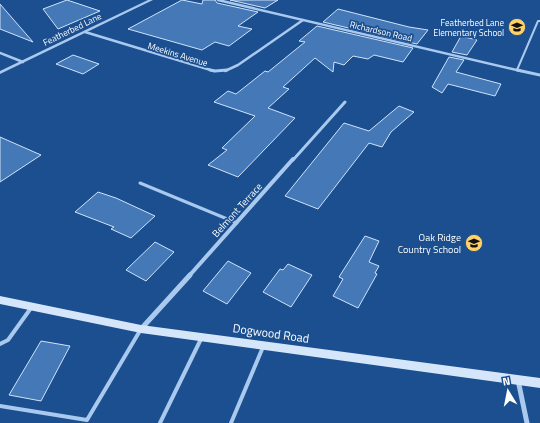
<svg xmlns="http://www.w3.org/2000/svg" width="540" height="423" font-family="'Titillium Web',sans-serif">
  <rect width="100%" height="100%" fill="#1b4f8f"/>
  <path fill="#4478b7" stroke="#cfe3fa" d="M67 0 100 11 58 29 43 9Z
    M182 0 202 4 203 0H215L217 3 258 12 238 26 252 29 229 46 215 42 202 50 128 29Z
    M230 0H278L265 8Z
    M0 4 33 42 0 29Z
    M338 9 409 27 428 30 417 44 323 22Z
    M317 26 413 48 403 62 374 55 368 59 353 56 344 65 334 62 333 72 315 58 283 87 289 89 268 108 295 118 238 177 208 165 227 150 222 148 255 116 214 102 228 91 236 94 265 71 268 72 305 42 299 41Z
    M461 36 477 40 467 55 452 52Z
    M73 55 99 64 83 74 56 64Z
    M449 57 464 60 456 72 501 84 495 96 448 84 442 93 432 87Z
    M399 106 414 112 391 132 382 147 369 143 318 209 285 196 344 123 369 131Z
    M0 137 41 155 0 182Z
    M98 192 116 198 155 216 131 238 111 229 114 227 75 212Z
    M365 236 379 241 369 262 379 266 375 273 377 274 358 308 333 296 343 279 339 277Z
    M155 242 174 252 146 281 126 270Z
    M228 261 251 273 227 304 203 291Z
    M288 264 312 275 291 307 263 292 280 269 283 270Z
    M41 341 70 346 41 401 9 395Z"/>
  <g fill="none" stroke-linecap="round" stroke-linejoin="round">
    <path stroke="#a9c9ee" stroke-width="2" d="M517 70 538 21H540"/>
    <path stroke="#a9c9ee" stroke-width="3" d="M140 183 237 223"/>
    <path stroke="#a9c9ee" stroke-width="4" d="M0 344 8 340 31 308
      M0 406 87 420 141 329
      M160 423 201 339
      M231 423 263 347"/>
    <path stroke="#a9c9ee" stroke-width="2.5" d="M218 0 521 71
      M85 32 214 71
      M0 53 23 62
      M225 71 238 65 303 20"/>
    <path stroke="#a9c9ee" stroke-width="3" d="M210 70 215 71 227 70
      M517 70 540 75
      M293 160 345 102"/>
    <path stroke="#a9c9ee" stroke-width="4" d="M189 276 293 159"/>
    <path stroke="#a9c9ee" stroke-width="5" d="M141 329 190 275
      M518 380 527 423"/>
    <path fill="#a9c9ee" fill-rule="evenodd" d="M148 0H153L0 74V71Z"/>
    <path fill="#d6e6fa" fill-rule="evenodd" d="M0 296 141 325 540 378V388L141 333 0 304Z"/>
  </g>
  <defs>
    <symbol id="school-disc" viewBox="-11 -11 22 22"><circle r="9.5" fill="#ffd166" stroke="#1b4f8f"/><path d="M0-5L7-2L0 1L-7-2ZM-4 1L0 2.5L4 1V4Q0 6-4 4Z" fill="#111"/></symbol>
  </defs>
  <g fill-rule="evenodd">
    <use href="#school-disc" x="507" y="17" width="20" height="20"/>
    <use href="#school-disc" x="464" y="233" width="20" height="20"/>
  </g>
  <g text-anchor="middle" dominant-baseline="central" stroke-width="3.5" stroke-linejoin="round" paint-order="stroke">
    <g font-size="9" fill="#fff" stroke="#1b4f8f" text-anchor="end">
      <text x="504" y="22">Featherbed Lane<tspan x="504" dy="10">Elementary School</tspan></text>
    </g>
    <g font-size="9" fill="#fff" stroke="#1b4f8f">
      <text transform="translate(72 29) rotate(-26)">Featherbed Lane</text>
      <text transform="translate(381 31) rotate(13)">Richardson Road</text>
      <text transform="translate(178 54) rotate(17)">Meekins Avenue</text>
    </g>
    <g font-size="10" fill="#fff" stroke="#1b4f8f">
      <text transform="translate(237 210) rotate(-48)">Belmont Terrace</text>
    </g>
    <g font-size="10" fill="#fff" stroke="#1b4f8f" text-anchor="end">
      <text x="461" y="237">Oak Ridge<tspan x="461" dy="12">Country School</tspan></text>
    </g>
    <g font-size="12" fill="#fff" stroke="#1b4f8f">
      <text transform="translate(271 333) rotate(8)">Dogwood Road</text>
    </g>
  </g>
  <g transform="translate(508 391) rotate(350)" stroke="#1b4f8f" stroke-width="3" paint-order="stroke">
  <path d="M0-3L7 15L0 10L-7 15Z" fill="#ffffff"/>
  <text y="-6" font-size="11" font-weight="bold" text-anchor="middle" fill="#ffffff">N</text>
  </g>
</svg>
